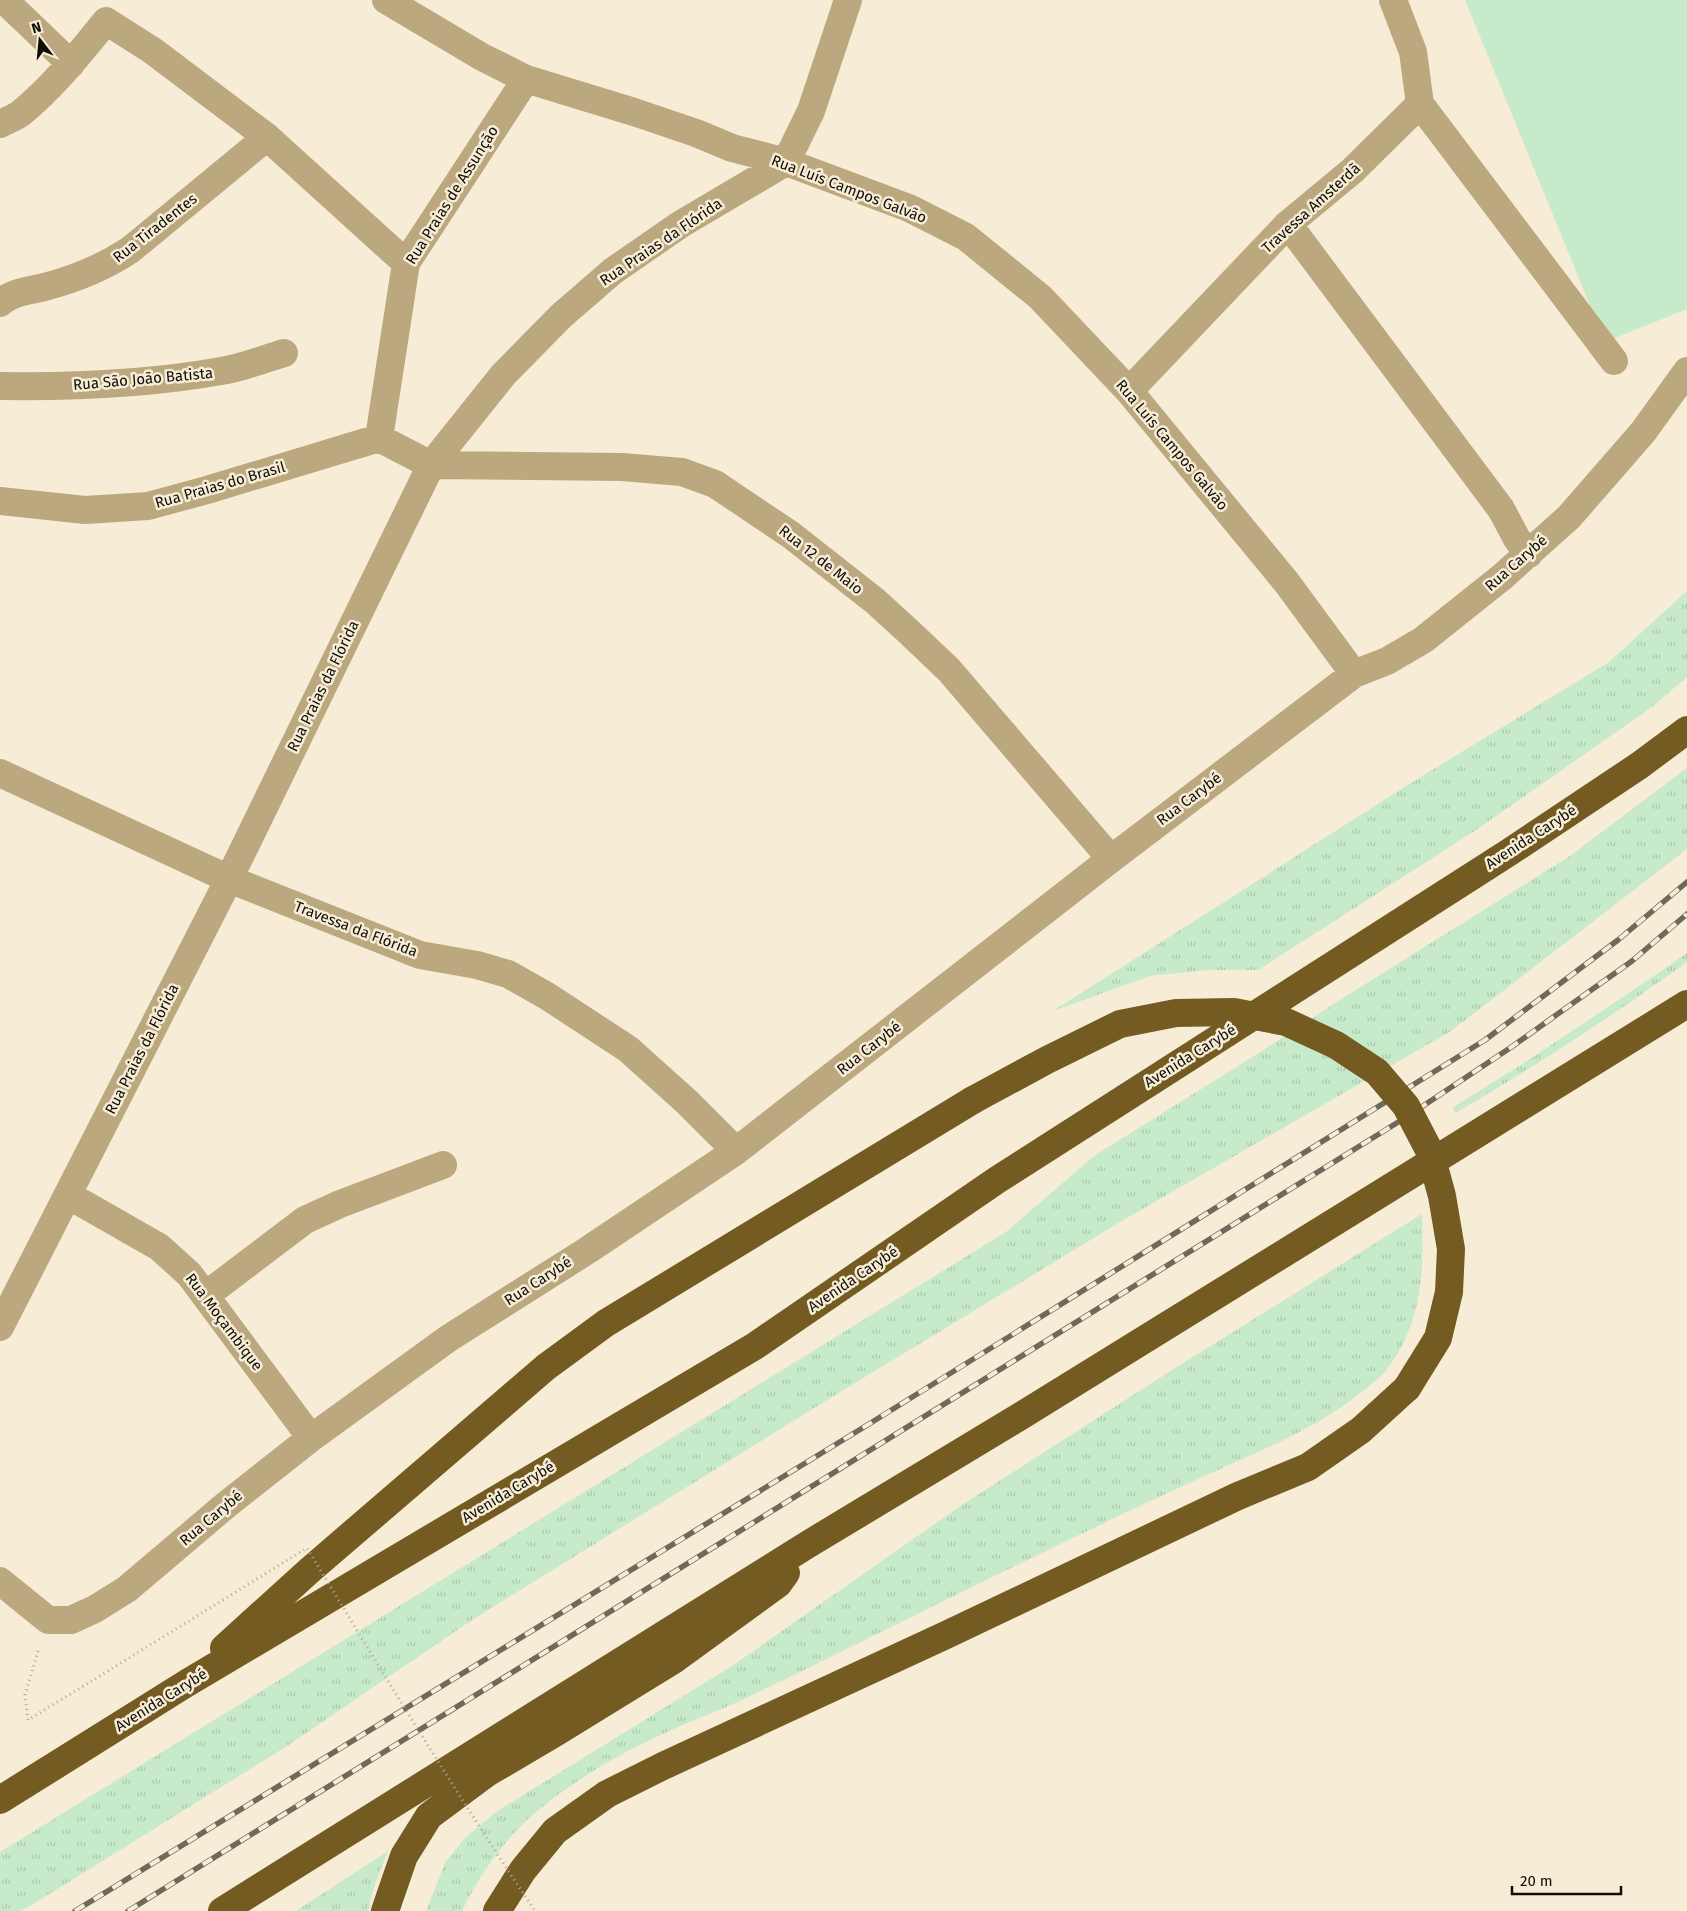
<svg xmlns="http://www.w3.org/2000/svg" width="1687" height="1911" font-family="'Fira Sans',sans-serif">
  <defs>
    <pattern id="grass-tufts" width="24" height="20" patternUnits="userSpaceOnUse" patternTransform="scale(1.25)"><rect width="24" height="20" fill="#c7eacb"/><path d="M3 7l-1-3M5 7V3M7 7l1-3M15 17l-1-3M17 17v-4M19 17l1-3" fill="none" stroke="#aac8ad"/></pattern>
  </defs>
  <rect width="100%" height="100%" fill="#f7ecd6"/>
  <path fill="url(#grass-tufts)" d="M1687 591V677L1652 707 1476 830 1258 970H1208L1150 976 1053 1011 1406 786 1609 662Z
    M1687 768V849L1451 1031 1120 1222 845 1389 475 1618 287 1746 35 1903 21 1911H0V1852L1006 1232 1094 1156 1259 1053 1343 998 1570 856Z
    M1687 953V962C1612 1016 1535 1067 1455 1113L1453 1107C1533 1059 1610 1006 1687 953Z
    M1422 1214C1424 1270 1423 1322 1387 1369 1381 1377 1372 1384 1364 1390 1314 1432 1246 1456 1187 1484 1044 1550 904 1621 763 1690 726 1709 685 1722 648 1741 611 1759 574 1781 542 1807 508 1834 480 1873 462 1911H426L445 1863 466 1837 496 1812 735 1664 959 1507 1169 1372Z
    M388 1851 374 1887 368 1911H296Z"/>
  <path fill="#c7eacb" d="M1465 0H1687V309L1605 342Z"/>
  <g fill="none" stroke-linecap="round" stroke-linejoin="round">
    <path stroke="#b0a896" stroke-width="3" stroke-dasharray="1 4" stroke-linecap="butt" d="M38 1651 25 1695 28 1720 95 1679"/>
    <path stroke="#bba87f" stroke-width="28" d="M4 0 71 64
      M386 0 482 57 526 79 634 112 696 133 732 148 786 162 909 208 966 237 1040 297 1129 391 1287 583 1354 674
      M1420 104 1614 361
      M0 124C7 120 15 118 21 113 53 87 80 53 106 21L153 51 267 137 406 263
      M786 162 811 111 848 0
      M1288 224 1501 509 1517 539 1529 554
      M0 303C13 291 31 291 48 286 78 278 104 267 130 250L267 137
      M0 386C74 387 149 384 221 371 242 368 264 359 284 353
      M1129 391 1288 224 1352 171 1420 104 1413 52 1393 0
      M379 438 406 263 526 79
      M0 501 85 510 148 506 207 490 379 438 431 465 622 467 682 472 715 484 791 535 875 601 909 632 949 670 1111 859
      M0 773 229 879 420 955 477 965 508 974 547 996 628 1049 687 1102 736 1151
      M68 1195 159 1247 189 1274 311 1438
      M206 1295 305 1220 340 1204 443 1165
      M0 1327 229 879 431 465 503 375 561 316 613 271 681 224 786 162
      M0 1581 48 1620H71L95 1609 127 1589 226 1505 311 1438 449 1338 588 1250 736 1151 1111 859 1354 674 1387 661 1423 640 1502 577 1569 517 1643 432 1687 371"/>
    <path stroke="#735b22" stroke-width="28" d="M224 1648 310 1570 546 1367 606 1323 973 1100
      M0 1800 187 1683 755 1346 997 1180 1508 853 1640 765 1687 730
      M222 1911 807 1545 1024 1414 1687 1004
      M385 1911 404 1856 429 1816 487 1773 555 1733 675 1659 778 1584 786 1573
      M497 1911 523 1870 555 1831 607 1794 663 1766 946 1635 1238 1496 1308 1467 1361 1430 1407 1388"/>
    <defs>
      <path id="rail" d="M75 1911 869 1424 1485 1040 1618 940 1687 882
        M128 1911 1408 1116 1510 1048 1632 961 1687 914"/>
    </defs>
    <use href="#rail" stroke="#6f685b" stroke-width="5.5"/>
    <use href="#rail" stroke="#f7ecd6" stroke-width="4" stroke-dasharray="11" stroke-linecap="butt"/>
    <path stroke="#b0a896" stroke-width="3" stroke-dasharray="1 4" stroke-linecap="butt" d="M95 1679 307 1548C381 1670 455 1792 535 1911"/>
    <path stroke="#735b22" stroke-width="28" d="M973 1100 1047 1060 1120 1024 1176 1013 1234 1012 1286 1022 1336 1045 1377 1072 1406 1106 1430 1152 1442 1196 1451 1249 1449 1292 1438 1338 1407 1388"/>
  </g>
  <g text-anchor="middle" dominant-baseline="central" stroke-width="5" stroke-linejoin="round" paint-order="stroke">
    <g font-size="15" fill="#100d06" stroke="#f7ecd6">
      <text transform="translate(849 189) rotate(21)">Rua Luís Campos Galvão</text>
      <text transform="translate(452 195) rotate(-58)">Rua Praias de Assunção</text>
      <text transform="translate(1311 208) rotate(-42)">Travessa Amsterdã</text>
      <text transform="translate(155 228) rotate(-38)">Rua Tiradentes</text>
      <text transform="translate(661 242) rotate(-34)">Rua Praias da Flórida</text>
      <text transform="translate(143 379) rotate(-5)">Rua São João Batista</text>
      <text transform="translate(1172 445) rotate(50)">Rua Luís Campos Galvão</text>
      <text transform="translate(220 485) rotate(-16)">Rua Praias do Brasil</text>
      <text transform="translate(821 560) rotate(38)">Rua 12 de Maio</text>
      <text transform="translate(1516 563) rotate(-41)">Rua Carybé</text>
      <text transform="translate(323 686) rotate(-64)">Rua Praias da Flórida</text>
      <text transform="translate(1189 799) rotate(-37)">Rua Carybé</text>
      <text transform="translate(1531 837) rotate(-33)">Avenida Carybé</text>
      <text transform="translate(356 929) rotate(21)">Travessa da Flórida</text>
      <text transform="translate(869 1048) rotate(-38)">Rua Carybé</text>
      <text transform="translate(142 1049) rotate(-63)">Rua Praias da Flórida</text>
      <text transform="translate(1190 1056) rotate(-32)">Avenida Carybé</text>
      <text transform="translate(853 1279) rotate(-34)">Avenida Carybé</text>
      <text transform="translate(538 1281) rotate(-33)">Rua Carybé</text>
      <text transform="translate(224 1322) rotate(53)">Rua Moçambique</text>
      <text transform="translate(508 1492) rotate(-31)">Avenida Carybé</text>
      <text transform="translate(211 1518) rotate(-40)">Rua Carybé</text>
      <text transform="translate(161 1700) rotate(-32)">Avenida Carybé</text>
    </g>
  </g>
  <g transform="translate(40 40) rotate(344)" stroke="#f7ecd6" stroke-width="4" paint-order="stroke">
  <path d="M0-4L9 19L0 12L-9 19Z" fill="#100d06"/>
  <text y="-8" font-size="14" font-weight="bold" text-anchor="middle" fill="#100d06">N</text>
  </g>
  <path d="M1512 1886v8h109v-8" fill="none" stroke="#100d06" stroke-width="2.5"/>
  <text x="1520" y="1886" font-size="15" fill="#100d06" stroke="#f7ecd6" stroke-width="4" paint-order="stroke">20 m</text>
</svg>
